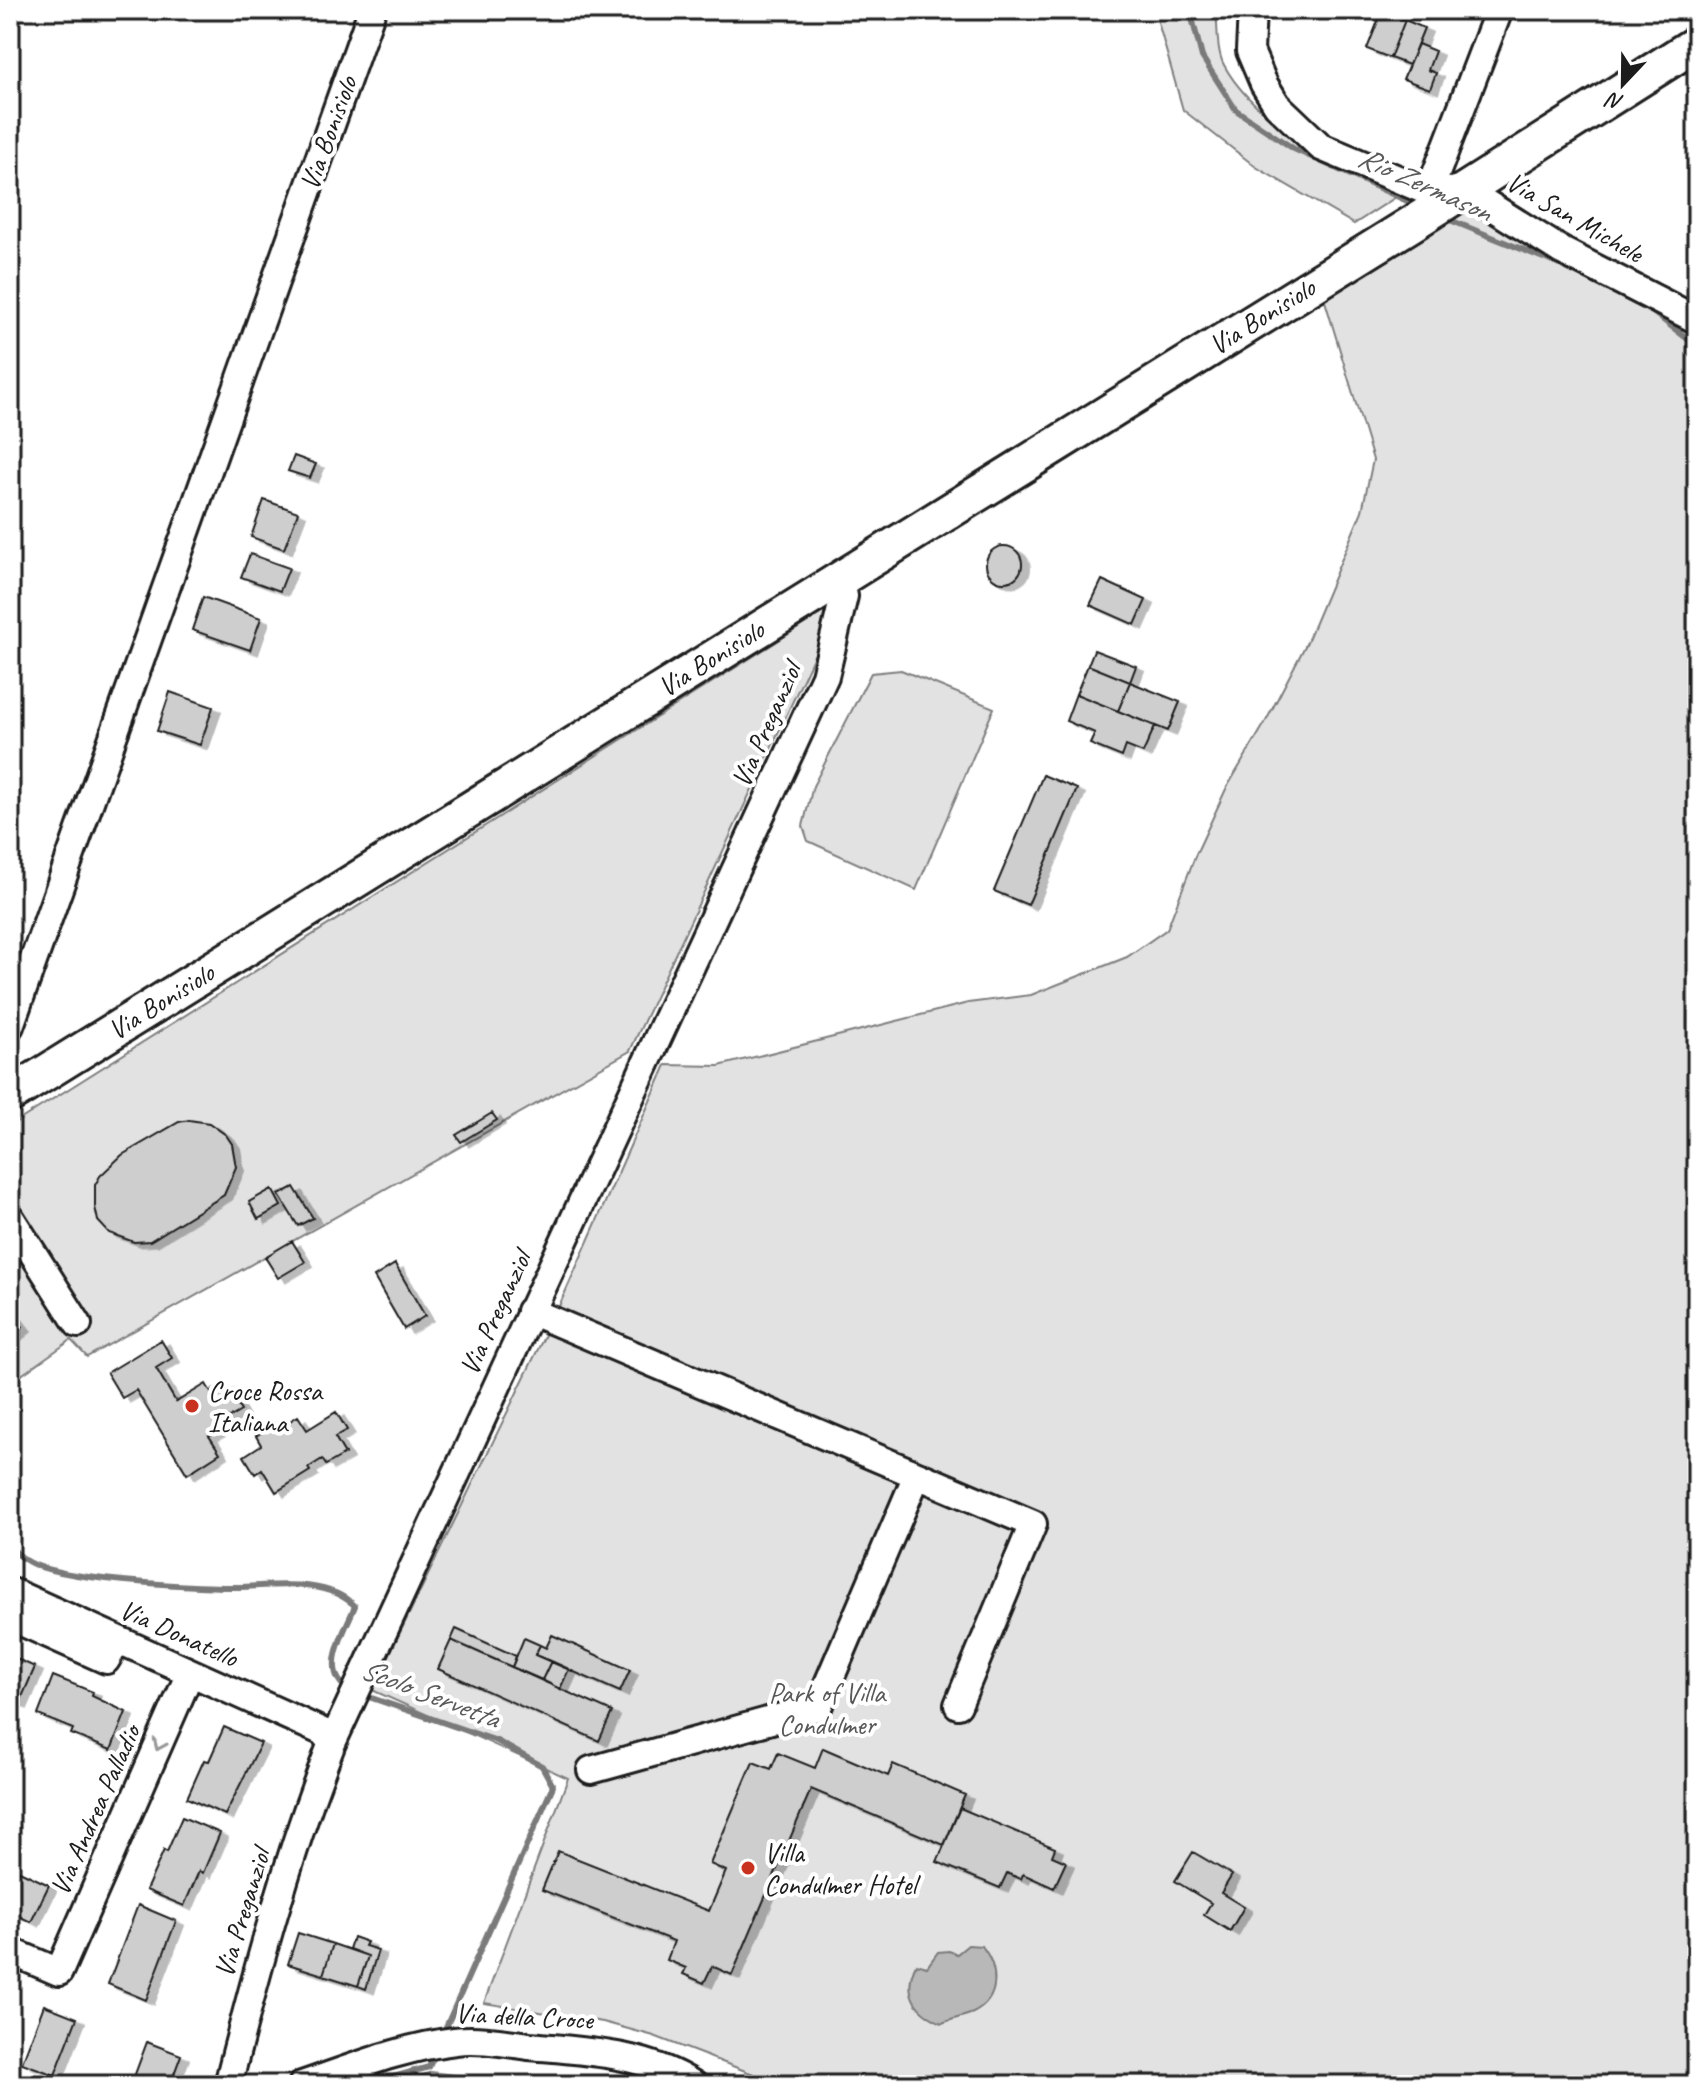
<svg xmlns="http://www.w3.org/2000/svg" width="1707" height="2095" font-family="Caveat,sans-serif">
  <defs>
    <filter id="shadow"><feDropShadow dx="8" dy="4.5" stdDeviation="0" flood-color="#0004"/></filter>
  </defs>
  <rect width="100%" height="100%" fill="#fff"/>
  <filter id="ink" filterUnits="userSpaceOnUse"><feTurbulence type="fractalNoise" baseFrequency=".0125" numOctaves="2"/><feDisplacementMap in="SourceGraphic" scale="16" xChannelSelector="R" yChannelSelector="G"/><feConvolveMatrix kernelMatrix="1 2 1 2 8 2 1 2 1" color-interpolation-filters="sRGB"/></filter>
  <g filter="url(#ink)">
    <path fill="#e2e2e2" stroke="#7f7f7f" stroke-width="2" d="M1157 10H1216C1218 26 1216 50 1224 65 1256 125 1342 162 1399 195L1354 224 1256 167 1183 110 1158 22Z
      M1462 205 1523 241 1697 325V2062L1687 2085H771L761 2077 654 2036 603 2022 484 2003 568 1778 372 1690 560 1304 666 1065 719 1066 968 1003 1031 995 1127 957 1167 929 1196 854 1226 789 1265 723 1306 644 1362 511 1373 460 1322 291Z
      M825 611 819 645 630 1051 87 1357 71 1340 10 1383V1126Z
      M901 670 994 708 916 890 808 841 803 826 813 786 871 673Z
      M431 2072 527 2085H400Z"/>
    <path fill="#b8b8b8" stroke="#7a7a7a" stroke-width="2" d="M968 1945 982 1946C999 1968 1001 1999 973 2013 963 2017 952 2019 942 2023 915 2011 902 1993 916 1964L927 1967 938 1952 949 1951 957 1954Z"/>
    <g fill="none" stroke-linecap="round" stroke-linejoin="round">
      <path stroke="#7a7a7a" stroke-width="6" d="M1190 10 1202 57 1236 110 1294 149 1416 205
        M1445 218 1568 268
        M1649 309 1697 346
        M10 1546C15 1552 22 1558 29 1562 59 1580 185 1586 224 1587 265 1588 324 1575 355 1606 345 1631 318 1673 350 1690
        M360 1694 497 1741 542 1766 553 1786 442 2036
        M365 2085 429 2067 436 2050"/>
    </g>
    <path fill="#cecece" stroke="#1c1c1c" stroke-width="2" filter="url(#shadow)" d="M1382 11 1405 20 1390 58 1367 49Z
      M1405 20 1424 28 1409 65 1390 58Z
      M1418 44 1435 51 1428 70 1436 73 1430 89 1403 79Z
      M294 456 316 464 310 478 288 471Z
      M264 500 298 512 284 549 251 537Z
      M986 564a18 18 0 1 1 36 0a18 18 0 1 1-36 0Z
      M250 554 289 568 280 591 241 577Z
      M1102 580 1146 600 1135 625 1090 605Z
      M203 597 261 618 250 650 192 630Z
      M1094 650 1136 666 1130 682 1088 665Z
      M1088 665 1130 682 1118 711 1076 694Z
      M1130 682 1180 702 1168 731 1118 711Z
      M170 692 213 707 200 745 157 731Z
      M1076 694 1155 726 1143 753 1126 746 1122 757 1090 744 1095 733 1066 721Z
      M1043 775 1077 789 1028 905 994 891Z
      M492 1113 497 1120 461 1142 456 1135Z
      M189 1120 209 1123 226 1135 232 1144 236 1167 224 1195 150 1241 134 1242 109 1233 98 1221 95 1207V1185L100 1176 122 1155 179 1122Z
      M294 1187 313 1218 298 1226 279 1195Z
      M272 1189 281 1206 258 1219 249 1202Z
      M292 1241 305 1262 278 1278 265 1257Z
      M395 1264 425 1316 404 1329 374 1277Z
      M10 1310 23 1327 10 1338Z
      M161 1340 172 1358 156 1368 176 1402 206 1384 212 1394 225 1385 241 1411 217 1425 220 1430 209 1436 220 1453 187 1474 136 1390 122 1398 107 1373Z
      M336 1412 347 1430 335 1437 345 1454 326 1465 322 1459 308 1468 310 1471 276 1492 262 1469 255 1474 244 1456 261 1445 256 1436 277 1423 280 1427 298 1416 307 1430Z
      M456 1629 516 1656 512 1667 451 1640Z
      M552 1635 630 1670 620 1692 535 1655 540 1645 546 1648Z
      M524 1638 540 1645 535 1655 551 1661 542 1680 512 1667Z
      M451 1640 612 1712 599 1741 438 1669Z
      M10 1656 35 1667 19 1704 10 1701Z
      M551 1661 569 1669 560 1689 542 1680Z
      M53 1676 93 1692 92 1696 126 1712 111 1750 71 1734 73 1729 38 1715Z
      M224 1727 261 1743 225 1815 187 1798 204 1760 209 1761Z
      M823 1748 888 1776 893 1764 965 1795 944 1845 811 1789 732 1975 712 1966 704 1983 683 1974 686 1968 667 1960 674 1941 542 1890 558 1851 709 1911 726 1871 710 1864 753 1762 771 1769 778 1753 815 1768Z
      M960 1808 1055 1848 1052 1856 1066 1862 1054 1888 1023 1874 1021 1879 1007 1873 1000 1888 937 1862Z
      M182 1817 220 1833 203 1873 199 1871 184 1906 146 1890 164 1850 167 1852Z
      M1193 1852 1232 1875 1221 1893 1244 1907 1230 1931 1204 1915 1211 1903 1175 1881Z
      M11 1867 49 1885 31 1922 10 1912Z
      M138 1905 176 1921 146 2000 108 1984Z
      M298 1933 333 1944 323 1975 288 1964Z
      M353 1937 367 1942 365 1946 378 1950 366 1989 358 1986 368 1956 349 1949Z
      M333 1944 368 1956 358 1986 323 1975Z
      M44 2005 77 2018 55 2075 22 2063Z
      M147 2042 181 2055 170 2085H131Z
      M17 2074 47 2085H13Z"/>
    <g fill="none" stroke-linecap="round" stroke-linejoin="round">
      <defs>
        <path id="minor" d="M1252 10 1250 51 1264 84 1277 105 1321 147 1429 192 1465 190 1562 251 1697 320
          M1429 192 1499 10
          M10 1026 372 10
          M10 1217 78 1324
          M530 1311 1033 1524 958 1705
          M10 1591 323 1732 332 1743
          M10 1617 106 1660 118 1640
          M591 1770 818 1707 917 1475
          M10 1951 59 1972 190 1673
          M228 2085C257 1969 288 1855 332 1743L825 676 844 596 834 581
          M302 2085C352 2068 403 2047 455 2041 479 2038 505 2043 529 2046 586 2051 645 2053 694 2085"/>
        <path id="major" d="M10 1095 1413 223 1697 43"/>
      </defs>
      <use href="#minor" stroke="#1c1c1c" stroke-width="32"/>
      <use href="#major" stroke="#1c1c1c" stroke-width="40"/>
      <use href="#minor" stroke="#fff" stroke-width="26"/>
      <use href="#major" stroke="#fff" stroke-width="34"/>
    </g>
    <defs><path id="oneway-chevron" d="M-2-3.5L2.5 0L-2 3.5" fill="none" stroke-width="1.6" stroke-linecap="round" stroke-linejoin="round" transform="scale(2)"/></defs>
    <use stroke="#999" href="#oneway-chevron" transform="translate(159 1745) rotate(114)"/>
  </g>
  <g fill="#c8321e" stroke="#fff" stroke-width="3">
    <circle cx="192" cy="1406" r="8"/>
    <circle cx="748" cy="1868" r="8"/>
  </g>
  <g text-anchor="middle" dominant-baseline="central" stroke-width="8" stroke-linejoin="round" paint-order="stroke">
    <g font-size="28" fill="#1c1c1c" stroke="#fff">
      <text transform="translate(328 133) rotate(-70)">Via Bonisiolo</text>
      <text transform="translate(1575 217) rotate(30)">Via San Michele</text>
      <text transform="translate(1262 316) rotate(-32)">Via Bonisiolo</text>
      <text transform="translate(711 658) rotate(-32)">Via Bonisiolo</text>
      <text transform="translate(766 725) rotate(-66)">Via Preganziol</text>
      <text transform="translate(161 1001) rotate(-32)">Via Bonisiolo</text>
      <text transform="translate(495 1313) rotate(-65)">Via Preganziol</text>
      <text transform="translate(179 1633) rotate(24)">Via Donatello</text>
      <text transform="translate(95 1810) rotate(-66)">Via Andrea Palladio</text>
      <text transform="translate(242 1913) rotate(-73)">Via Preganziol</text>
      <text transform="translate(524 2016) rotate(3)">Via della Croce</text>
    </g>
    <g font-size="28" fill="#1c1c1c" stroke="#fff" text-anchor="start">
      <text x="208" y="1390">Croce Rossa<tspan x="208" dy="32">Italiana</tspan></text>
      <text x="764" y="1852">Villa<tspan x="764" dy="32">Condulmer Hotel</tspan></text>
    </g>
    <g font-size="28" fill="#575757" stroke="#fff">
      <text x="827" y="1692">Park of Villa<tspan x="827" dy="32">Condulmer</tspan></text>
    </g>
    <g font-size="30" font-style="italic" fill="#5a5a5a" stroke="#fff">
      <text transform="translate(1425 184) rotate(24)">Rio Zermason</text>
      <text transform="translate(430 1693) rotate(21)">Scolo Servetta</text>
    </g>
  </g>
  <rect width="1707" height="2095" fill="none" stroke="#fff" stroke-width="40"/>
  <rect x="20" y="20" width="1667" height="2055" fill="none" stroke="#1c1c1c" stroke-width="3" filter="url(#ink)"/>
  <g transform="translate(1623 84) rotate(202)" stroke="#ffffff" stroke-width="6" paint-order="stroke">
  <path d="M0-6L14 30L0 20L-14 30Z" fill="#1c1c1c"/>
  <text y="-12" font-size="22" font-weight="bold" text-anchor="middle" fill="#1c1c1c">N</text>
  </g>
</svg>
